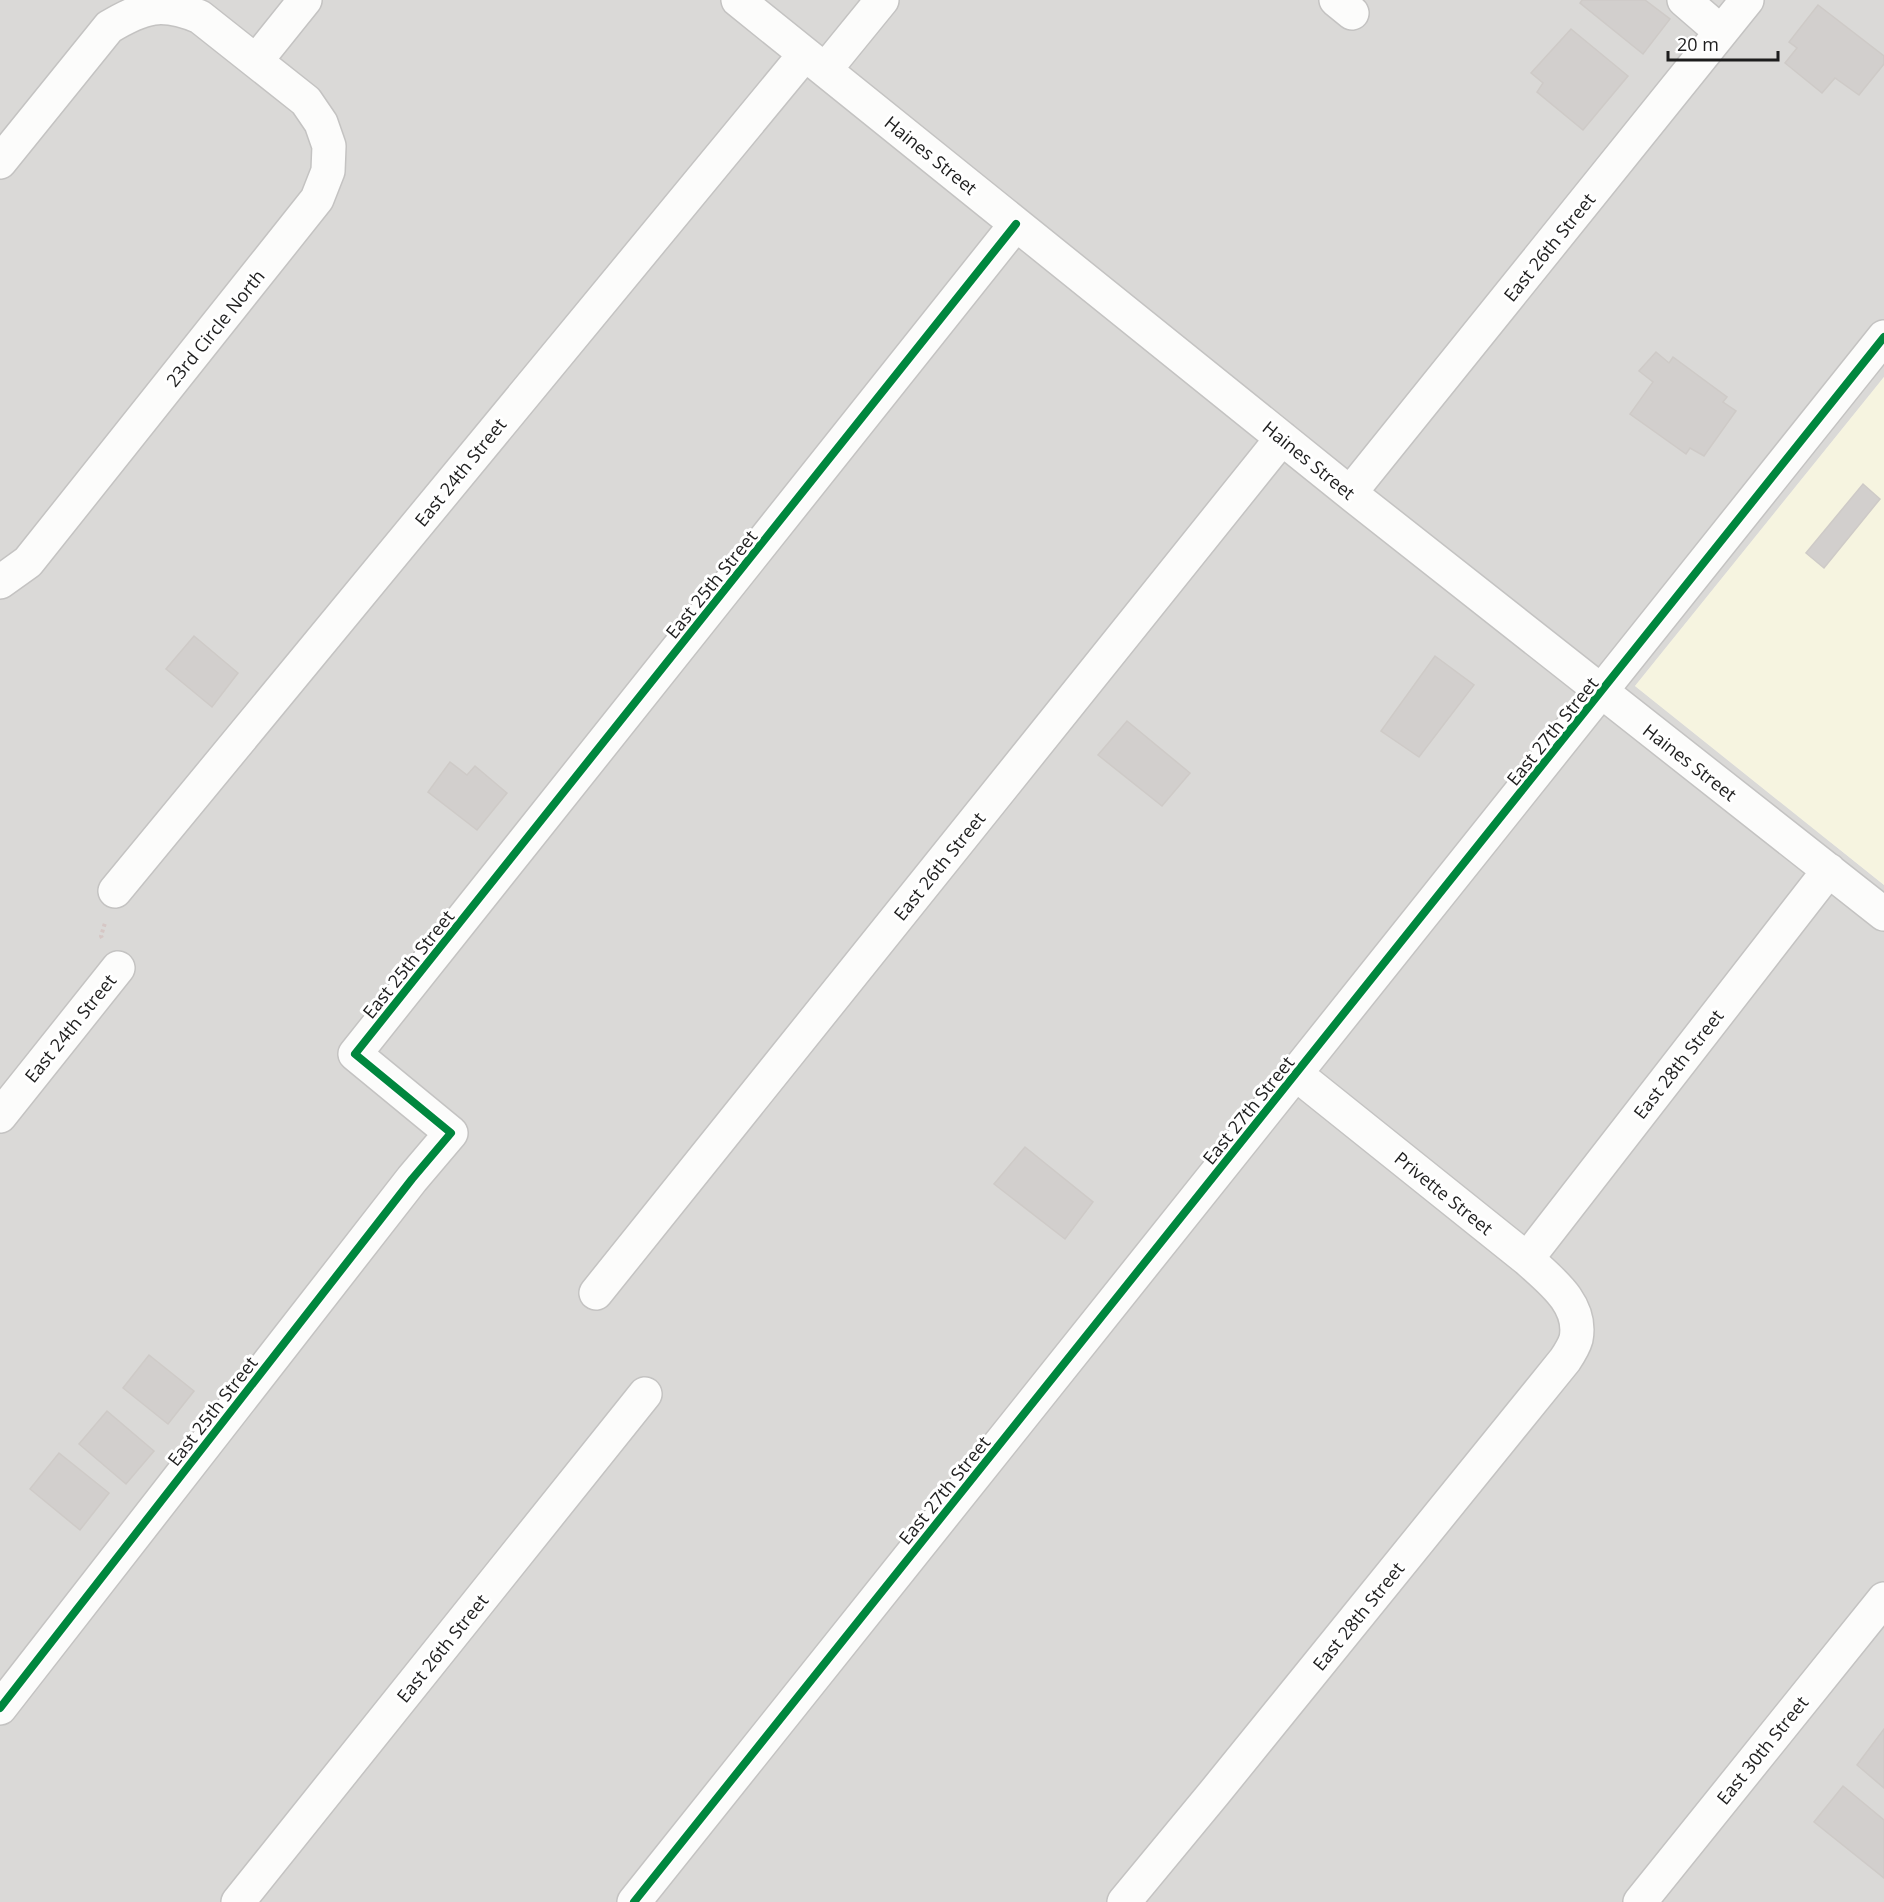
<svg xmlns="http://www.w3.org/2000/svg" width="1884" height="1902" font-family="'Open Sans',sans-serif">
  <rect width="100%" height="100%" fill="#ebe9e6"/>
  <path fill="#dad9d7" d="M0 0H1884V377L1635 686 1884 885V1902H0Z"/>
  <path fill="#f6f4e0" d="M1884 377V885L1635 686Z"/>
  <path fill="#d2cfcd" stroke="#cecac7" stroke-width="1.5" d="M1582 0H1645L1670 19 1643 54 1580 3Z
    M1818 5 1884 56V64L1859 95 1835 78 1822 93 1785 63 1797 48 1789 42Z
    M1571 29 1628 76 1583 130 1537 92 1543 83 1531 73Z
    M1656 352 1669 363 1673 357 1727 397 1723 402 1736 411 1704 456 1690 448 1686 454 1630 414 1653 382 1639 371Z
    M1863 484 1880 499 1824 568 1806 553Z
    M194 636 238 673 212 707 166 669Z
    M1435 656 1474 685 1419 757 1381 731Z
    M1127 721 1190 773 1162 806 1098 755Z
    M450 762 467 775 475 766 507 793 477 830 428 792Z
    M1025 1147 1093 1202 1065 1239 994 1184Z
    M149 1355 194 1391 168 1424 123 1388Z
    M107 1411 154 1451 126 1484 79 1444Z
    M59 1453 109 1493 80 1530 30 1489Z
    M1884 1729V1788L1857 1765Z
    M1843 1786 1884 1820V1878L1814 1822Z"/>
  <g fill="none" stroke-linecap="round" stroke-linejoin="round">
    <defs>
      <path id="minor" d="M738 0 1350 493 1884 914
        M1336 0 1352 13
        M1684 0 1721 32
        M256 61 305 0
        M825 70 882 0
        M0 162 109 27C144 6 162 1 200 17L306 101 321 123 329 146 328 171 317 199 28 562 0 582
        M1350 493 1747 0
        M115 891 805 54
        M0 1116 118 968
        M1527 1259 1829 870
        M596 1293 1282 438
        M0 1708 412 1179 451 1133 355 1054 1016 224
        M238 1902 645 1394
        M634 1902 1884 337
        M1124 1902 1215 1792 1565 1360C1569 1354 1574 1346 1576 1339 1583 1304 1550 1280 1527 1259L1296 1074
        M1640 1902 1884 1599"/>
    </defs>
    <use href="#minor" stroke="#c4c3c2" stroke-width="36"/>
    <path stroke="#d6c7c5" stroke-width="4" stroke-dasharray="3 3" stroke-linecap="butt" d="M102 938 101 936 105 923"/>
    <use href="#minor" stroke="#fcfcfb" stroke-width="33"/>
    <defs>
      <path id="cycleway" d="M0 1708 412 1179 451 1133 355 1054 1016 224
        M634 1902 1884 337"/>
    </defs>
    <use href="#cycleway" stroke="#fff" stroke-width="11"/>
    <use href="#cycleway" stroke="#00873e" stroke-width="8"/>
  </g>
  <g text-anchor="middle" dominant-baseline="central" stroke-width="6" stroke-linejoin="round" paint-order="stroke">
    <g font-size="18" fill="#1d1d1d" stroke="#fff">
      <text transform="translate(931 155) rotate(39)">Haines Street</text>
      <text transform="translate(1549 247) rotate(-51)">East 26th Street</text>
      <text transform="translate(215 328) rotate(-51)">23rd Circle North</text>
      <text transform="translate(1309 460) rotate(39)">Haines Street</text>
      <text transform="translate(460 472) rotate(-51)">East 24th Street</text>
      <text transform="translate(711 584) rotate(-51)">East 25th Street</text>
      <text transform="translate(1552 731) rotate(-51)">East 27th Street</text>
      <text transform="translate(1690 762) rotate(38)">Haines Street</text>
      <text transform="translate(939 866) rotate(-51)">East 26th Street</text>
      <text transform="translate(408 964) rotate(-51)">East 25th Street</text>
      <text transform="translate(70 1028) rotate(-51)">East 24th Street</text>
      <text transform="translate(1678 1064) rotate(-52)">East 28th Street</text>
      <text transform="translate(1248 1110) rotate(-51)">East 27th Street</text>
      <text transform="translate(1444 1193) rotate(39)">Privette Street</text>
      <text transform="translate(212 1411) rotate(-52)">East 25th Street</text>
      <text transform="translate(944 1490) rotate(-51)">East 27th Street</text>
      <text transform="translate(1358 1616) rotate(-51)">East 28th Street</text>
      <text transform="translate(442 1648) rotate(-51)">East 26th Street</text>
      <text transform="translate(1762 1750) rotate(-51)">East 30th Street</text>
    </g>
  </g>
  <path d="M1668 51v9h110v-9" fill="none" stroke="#1d1d1d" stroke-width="3"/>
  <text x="1677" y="51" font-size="18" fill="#1d1d1d" stroke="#ffffff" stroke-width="4.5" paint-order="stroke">20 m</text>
</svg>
